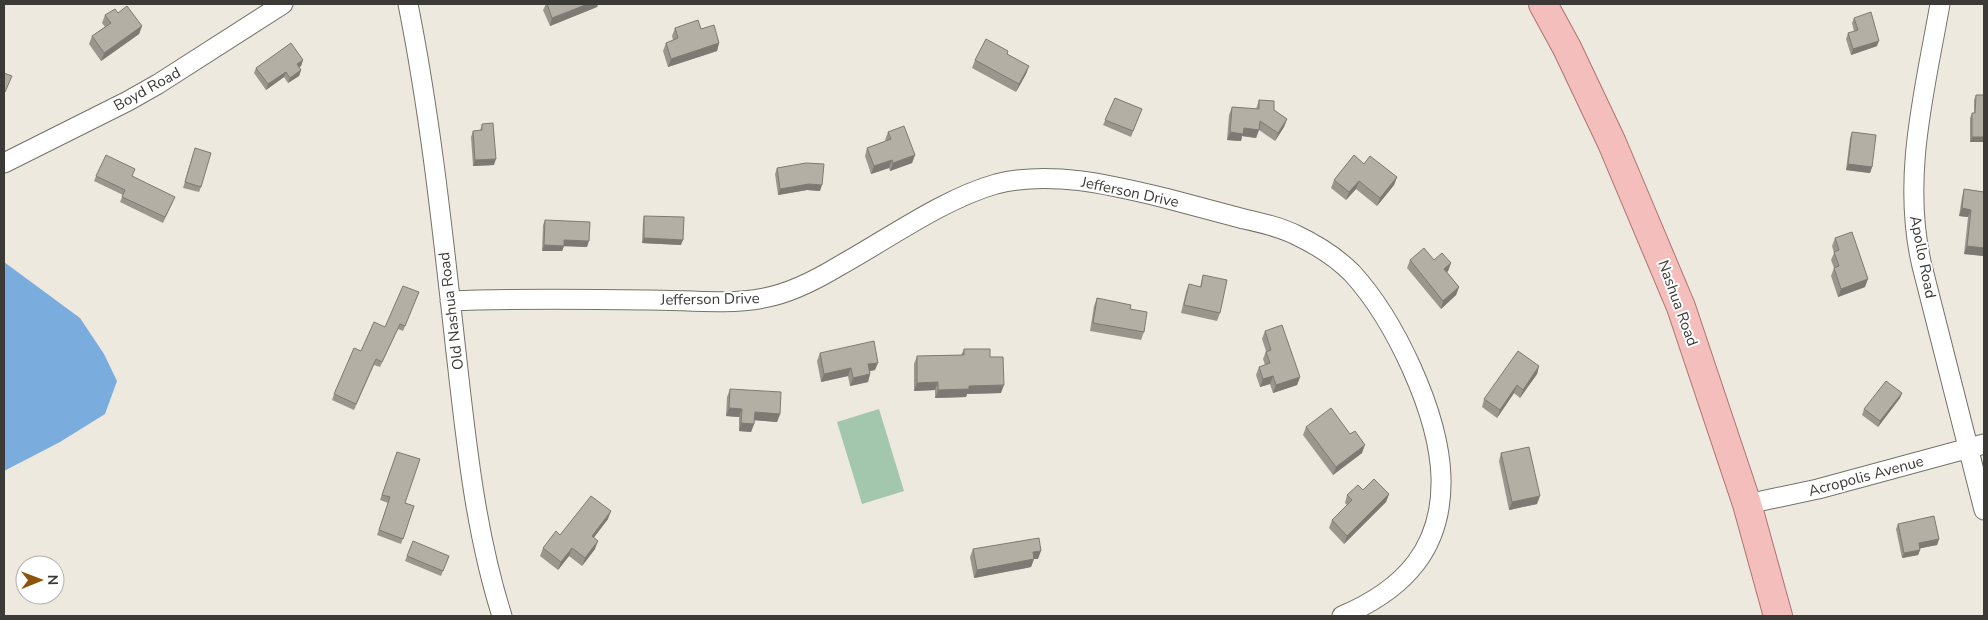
<svg xmlns="http://www.w3.org/2000/svg" width="1988" height="620" font-family="'Nunito Sans',sans-serif">
  <rect width="100%" height="100%" fill="#ede9df"/>
  <path fill="#a2c7ac" d="M879 409 904 491 862 504 837 422Z"/>
  <path fill="#7aacdd" d="M4 262 80 318 104 354 117 381 105 414 60 442 4 471Z"/>
  <g fill="none" stroke-linecap="round" stroke-linejoin="round">
    <defs>
      <path id="minor" d="M408 4C431 119 443 235 456 352 466 440 475 531 502 616
        M1940 4C1925 90 1901 178 1922 266L1984 510
        M4 163 128 101 158 84 283 4
        M450 301C516 298 582 299 648 300 686 300 727 305 764 298 791 293 816 280 839 266 888 239 943 199 996 184 1051 170 1111 185 1165 198 1191 205 1218 212 1244 219 1262 223 1280 227 1296 235 1317 245 1336 257 1352 273 1395 320 1439 413 1441 477 1443 548 1405 589 1342 616
        M1747 504 1818 489 1984 444"/>
      <path id="primary" d="M1543 4 1567 48 1612 143 1681 307 1747 504 1778 616"/>
    </defs>
    <use href="#minor" stroke="#757269" stroke-width="21"/>
    <use href="#primary" stroke="#ae7370" stroke-width="30"/>
    <use href="#minor" stroke="#fff" stroke-width="19"/>
    <use href="#primary" stroke="#f4bebc" stroke-width="28"/>
  </g>
  <path fill="#9a968e" d="M546 4H598L597 7 550 26 543 10Z
    M118 13 142 26 139 34 101 61 89 44 92 36 105 27 102 23 105 15Z
    M1854 18 1877 46 1851 55 1846 39 1848 33 1854 31 1852 23Z
    M675 28 701 29 719 43 717 51 668 67 663 51 666 43 673 40 672 36Z
    M1008 51 1007 54 1029 66 1026 74 1016 92 972 68 975 60Z
    M303 60 301 66 299 67 301 70 299 76 288 83 284 77 266 90 254 73 256 68Z
    M1976 95H1984V142H1970V118L1972 113H1974V100Z
    M1115 98 1142 109 1131 137 1103 125Z
    M1259 100 1287 119 1284 127 1275 141 1259 130 1256 138 1242 136 1241 141 1227 140 1229 115 1232 107 1256 109Z
    M482 124 494 165 473 166 471 137 473 131H480Z
    M888 132 915 155 912 163 890 171 889 168 871 174 865 156 867 148 886 141 885 140Z
    M1852 132 1872 167 1870 173 1846 170 1850 138Z
    M193 154 201 187 199 192 183 188Z
    M1364 164 1397 177 1394 185 1377 206 1356 189 1346 200 1331 188 1334 180Z
    M777 168 820 191 807 190 778 195 775 174Z
    M96 176H132L173 202 163 223 120 202 123 195 94 181Z
    M1964 189 1984 192V256L1964 254 1968 217 1959 216 1962 197Z
    M644 216 681 245 642 243 643 221Z
    M545 220 587 247 564 246 562 251H542L543 225Z
    M1835 238 1865 287 1838 297 1831 276 1834 268 1831 260 1834 253 1832 246Z
    M1410 260H1434L1451 263 1448 271 1447 272 1459 287 1456 295 1441 309 1407 268Z
    M1203 275 1220 313 1217 321 1181 313 1186 292 1189 284 1200 287Z
    M419 292 403 331 398 329 380 367 374 365 354 410 332 400 334 394 385 327Z
    M1097 298 1144 332 1141 340 1090 331 1094 306Z
    M1265 331 1300 377 1297 385 1273 393 1270 384 1260 387 1256 375 1259 367 1265 365 1263 359 1266 351 1262 339Z
    M964 349 990 357 1001 393 967 394 966 397 935 398V390L914 391V364L917 356 961 355Z
    M820 353 875 370 870 371V374L868 382 850 386 848 376 821 382 817 361Z
    M1539 366 1537 374 1520 398 1514 393 1497 418 1482 407 1484 399Z
    M730 389 780 414 777 422 754 420V424L751 432 739 431V417L726 416 727 397Z
    M1902 393 1900 398 1878 427 1862 415 1864 409Z
    M1306 427 1362 453 1333 475 1303 435Z
    M397 452 405 503 414 506 401 544 377 535 388 503 380 500Z
    M1501 453 1537 504 1509 510 1499 461Z
    M1389 494 1386 502 1344 544 1329 528 1332 520 1347 505 1345 503 1347 495Z
    M608 519 594 537 595 549 582 566 569 556 558 570 540 556 543 548 560 535Z
    M1898 524 1939 539 1937 545 1920 548V550L1918 555 1902 558 1896 529Z
    M973 549 1038 559H1034L1031 567 974 578 970 557Z
    M407 556H449L441 576 405 561Z"/>
  <path fill="#7d7a74" d="M588 4H598L597 7 550 26 552 18Z
    M142 26 139 34 101 61 104 53Z
    M1879 41 1877 46 1851 55 1853 49Z
    M719 43 717 51 668 67 671 59Z
    M303 60 301 66 295 70 297 64Z
    M1029 66 1026 74 1016 92 1019 84Z
    M301 70 299 76 288 83 290 78Z
    M286 72 284 77 266 90 268 84Z
    M1287 119 1284 127 1275 141 1278 133Z
    M1244 128 1259 130 1256 138 1242 136 1241 141 1227 140 1230 132Z
    M1972 137H1984V142H1970Z
    M915 155 912 163 890 171 893 163Z
    M496 159 494 165 473 166 475 160Z
    M892 160 889 168 871 174 874 166Z
    M1848 164 1872 167 1870 173 1846 170Z
    M1397 177 1394 185 1377 206 1380 198Z
    M1359 181 1356 189 1346 200 1349 192Z
    M809 184 822 185 820 191 807 190 778 195 780 189Z
    M1962 208 1971 210 1968 217 1959 216Z
    M644 238 683 240 681 245 642 243Z
    M564 240 589 241 587 247 562 246Z
    M544 245 564 246 562 251H542Z
    M1967 246 1984 248V256L1964 254Z
    M1451 263 1448 271 1441 277 1444 269Z
    M1868 279 1865 287 1838 297 1841 289Z
    M1459 287 1456 295 1441 309 1443 301Z
    M878 363 875 370 865 372 868 364Z
    M1539 366 1537 374 1520 398 1523 390Z
    M851 368 848 376 821 382 824 374Z
    M870 374 868 382 850 386 853 378Z
    M1273 376 1270 384 1260 387 1263 379Z
    M1300 377 1297 385 1273 393 1276 385Z
    M938 382 935 390 914 391 917 383Z
    M1004 385 1001 393 967 394 966 397 935 398 938 390 969 386Z
    M1517 385 1514 393 1497 418 1500 410Z
    M1902 393 1900 398 1878 427 1880 421Z
    M729 408 742 409 739 417 726 416Z
    M755 412 780 414 777 422 752 420Z
    M741 423 754 424 751 432 739 431Z
    M1365 445 1362 453 1333 475 1336 467Z
    M1389 494 1386 502 1344 544 1347 536Z
    M1540 496 1537 504 1509 510 1512 502Z
    M611 511 608 519 589 544 592 536Z
    M1939 539 1937 545 1917 549 1919 543Z
    M598 541 595 549 582 566 585 558Z
    M572 548 569 556 558 570 561 562Z
    M1920 550 1918 555 1902 558 1904 553Z
    M1041 551 1038 559H1034L1031 567 974 578 977 570 1033 552Z"/>
  <path fill="#b3afa5" stroke="#7d7a74" d="M547 4H588L552 18Z
    M127 6 142 26 104 53 92 36 111 23 105 15 115 9 118 13Z
    M1871 12 1879 41 1853 49 1848 33 1858 30 1854 18Z
    M698 20 701 29 714 25 719 43 671 59 666 43 678 38 675 28Z
    M986 39 1008 51 1007 54 1029 66 1019 84 975 60Z
    M291 43 303 60 297 64 301 70 290 78 286 72 268 84 256 68Z
    M4 73 12 76 5 92H4Z
    M1976 95H1984V137H1972V113H1975Z
    M1115 98 1142 109 1133 131 1105 120Z
    M1259 100 1274 101V110L1287 119 1278 133 1260 121 1259 130 1244 128 1243 134 1230 132 1232 107 1259 109Z
    M493 123 496 159 475 160 473 131 482 130V124Z
    M904 126 915 155 893 163 892 160 874 166 867 148 891 139 888 132Z
    M1852 132 1876 135 1872 167 1848 164Z
    M195 148 211 153 201 187 185 182Z
    M106 155 135 169 132 176 175 197 165 217 122 197 125 190 96 176Z
    M1354 155 1364 164 1370 156 1397 177 1380 198 1359 181 1349 192 1334 180Z
    M806 163 824 164 822 185 809 184 780 189 777 168Z
    M1964 189 1984 192V248L1967 246 1971 210 1962 208Z
    M644 216 684 217 683 240 644 238Z
    M545 220 590 222 589 241 564 240V246L544 245Z
    M1852 232 1868 279 1841 289 1834 268 1839 266 1834 252 1839 250 1835 238Z
    M1424 248 1434 260 1442 253 1451 263 1444 269 1459 287 1443 301 1410 260Z
    M1203 275 1227 280 1220 313 1184 305 1189 284 1201 287Z
    M403 286 419 292 405 326 400 324 382 362 376 359 356 404 334 394 354 348 361 351 374 322 385 327Z
    M1097 298 1131 305 1130 309 1147 312 1144 332 1093 323Z
    M1282 325 1300 377 1276 385 1273 376 1263 379 1259 367 1270 363 1266 352 1271 350 1265 331Z
    M874 341 878 363 868 364 870 374 853 378 851 368 824 374 820 353Z
    M964 349H990V357H1003L1004 385 969 386V389L938 390V382L917 383V356L964 355Z
    M1518 351 1539 366 1523 390 1517 385 1500 410 1484 399Z
    M1886 381 1902 393 1880 421 1864 409Z
    M730 389 781 392 780 414 755 412 754 424 741 423 742 409 729 408Z
    M1331 408 1350 434 1355 431 1365 445 1336 467 1306 427Z
    M1529 447 1540 496 1512 502 1501 453Z
    M397 452 420 459 405 503 414 506 403 539 379 530 390 497 382 495Z
    M1374 479 1389 494 1347 536 1332 520 1352 500 1347 495 1358 485 1363 490Z
    M591 496 611 511 592 536 598 541 585 558 572 548 561 562 543 548 556 531 560 535Z
    M1934 516 1939 539 1919 543 1920 550 1904 553 1898 524Z
    M1039 538 1041 551 1033 552 1034 559 977 570 973 549Z
    M413 541 449 556 443 571 407 556Z"/>
  <g text-anchor="middle" dominant-baseline="central" stroke-width="4" stroke-linejoin="round" paint-order="stroke">
    <g font-size="15" fill="#3b3a36" stroke="#fff">
      <text transform="translate(147 89) rotate(-29)">Boyd Road</text>
      <text transform="translate(1130 192) rotate(12)">Jefferson Drive</text>
      <text transform="translate(1923 257) rotate(79)">Apollo Road</text>
      <text transform="translate(710 299) rotate(-1)">Jefferson Drive</text>
      <text transform="translate(1678 303) rotate(70)">Nashua Road</text>
      <text transform="translate(451 311) rotate(-97)">Old Nashua Road</text>
      <text transform="translate(1866 476) rotate(-15)">Acropolis Avenue</text>
    </g>
  </g>
  <rect width="1988" height="620" fill="none" stroke="#3b3a36" stroke-width="10"/>
  <g transform="translate(40 580) rotate(89)"><circle r="24" fill="#ffffff" stroke="#b1b0af"/>
  <path d="M0-4L9 19L0 12L-9 19Z" fill="#8d550b"/>
  <text y="-8" font-size="14" font-weight="bold" text-anchor="middle" fill="#3b3a36">N</text>
  </g>
</svg>
